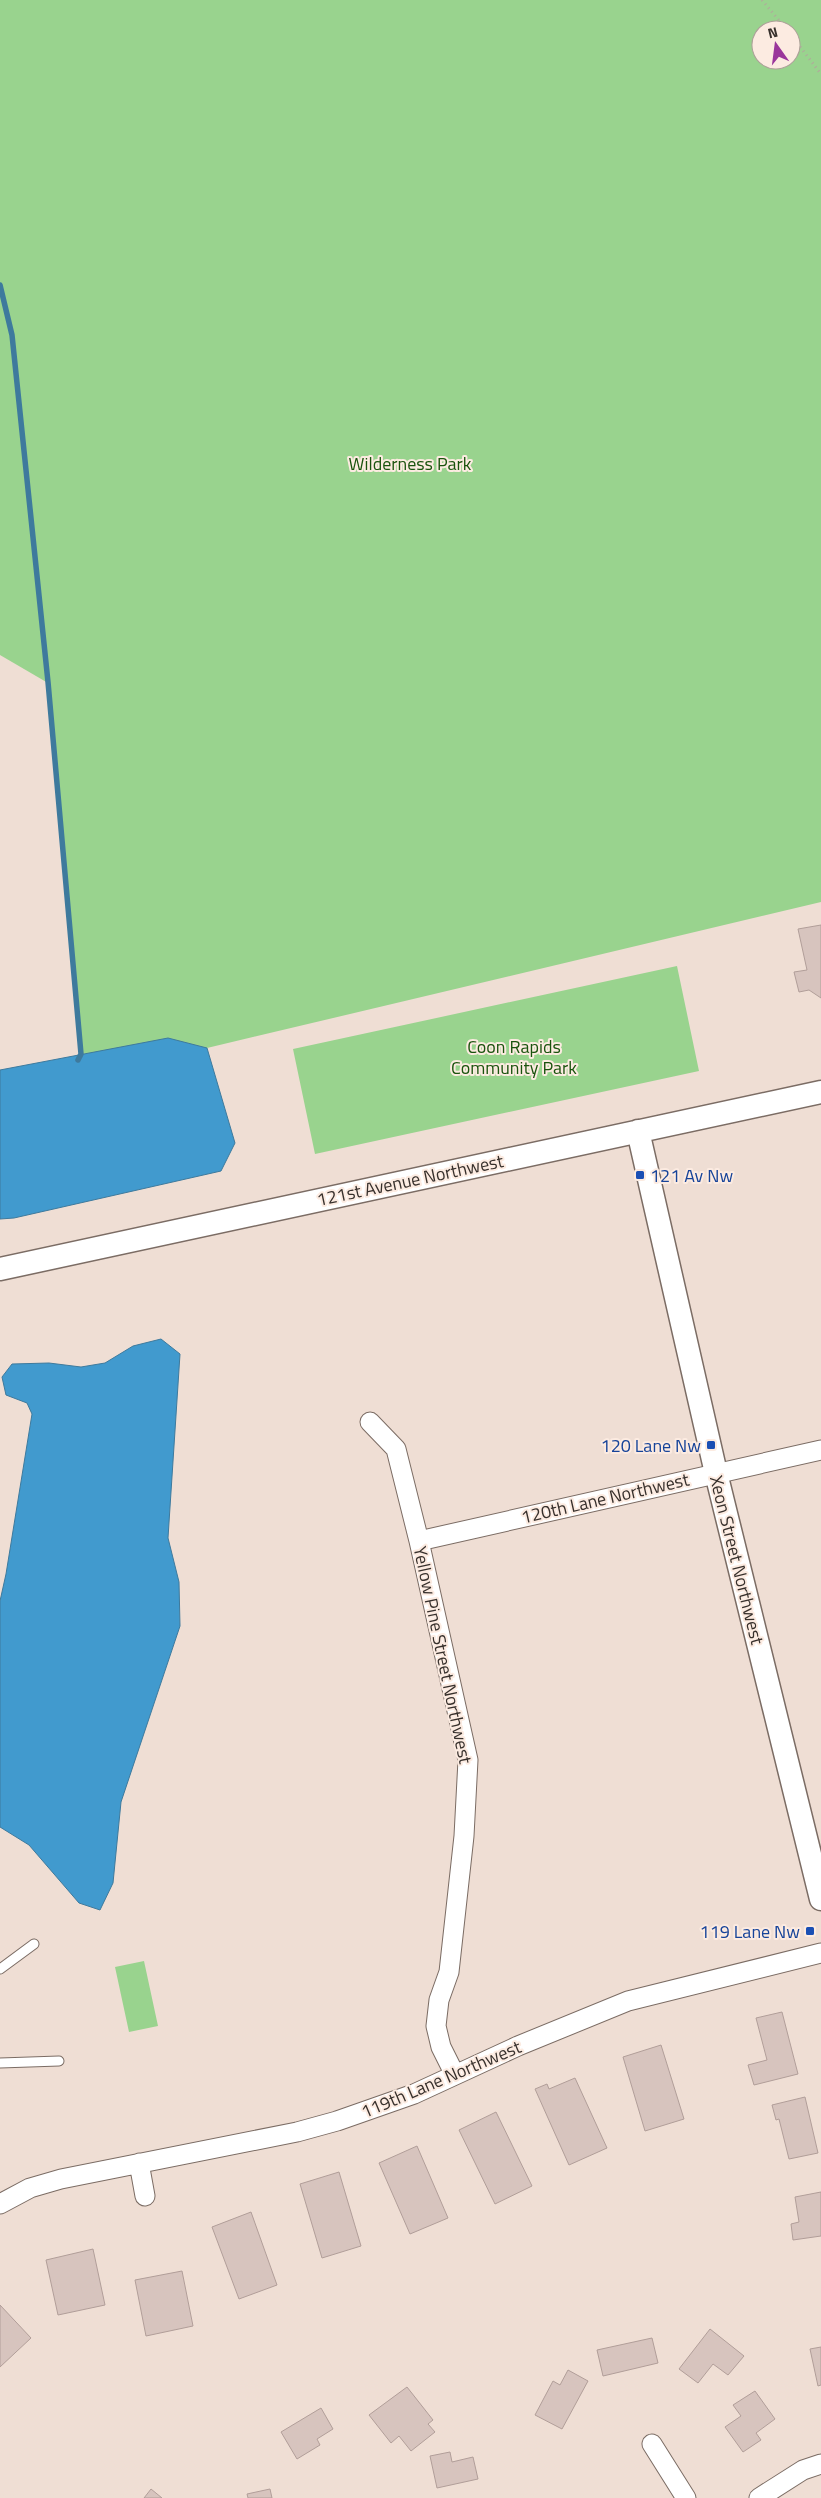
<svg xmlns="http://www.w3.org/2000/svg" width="821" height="2498" font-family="'Titillium Web',sans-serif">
  <rect width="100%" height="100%" fill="#efded4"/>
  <path fill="#99d38e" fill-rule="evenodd" d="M0 0H821V902L207 1048 81 1054 48 683 0 655ZM761 30H791V60H761Z
    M677 966 699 1071 315 1154 293 1049Z
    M144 1961 158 2026 129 2032 115 1967Z"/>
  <path fill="#419ace" stroke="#3e7a9d" d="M168 1038 207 1048 235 1143 221 1171 14 1218 0 1219V1070Z
    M161 1339 180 1354 168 1538 179 1582 180 1626 121 1802 113 1883 100 1910 79 1903 29 1845 0 1827V1601L6 1574 32 1414 27 1403 6 1395 2 1377 12 1364 49 1363 81 1367 105 1363 133 1346Z"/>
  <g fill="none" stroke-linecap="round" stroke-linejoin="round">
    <path stroke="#3e7a9d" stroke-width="5.5" d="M0 285 12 335 48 682 81 1054 78 1060"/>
  </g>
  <path fill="#d7c4be" stroke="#b19e99" d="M821 925V998L809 990 799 992 794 972 807 970 798 929Z
    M782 2012 798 2074 754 2085 748 2065 767 2060 756 2018Z
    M661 2045 684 2119 645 2131 623 2057Z
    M575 2078 607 2148 569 2165 535 2089 547 2084 549 2089Z
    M805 2097 818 2153 789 2159 779 2119 776 2120 772 2105Z
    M496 2112 532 2186 495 2204 459 2130Z
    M417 2146 448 2218 410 2234 379 2163Z
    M339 2172 361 2246 322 2258 300 2184Z
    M821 2192V2236L793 2240 791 2224 799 2222 795 2197Z
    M251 2212 277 2285 239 2299 212 2227Z
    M93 2249 105 2305 58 2315 46 2260Z
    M182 2271 193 2326 146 2336 135 2280Z
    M0 2305 31 2338 0 2367Z
    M710 2329 744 2356 728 2375 713 2364 698 2383 679 2369Z
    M652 2338 658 2363 603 2376 597 2350Z
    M821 2347V2385L818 2386 810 2349Z
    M568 2370 588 2381 562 2429 535 2415 553 2381 560 2385Z
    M407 2387 433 2420 428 2424 435 2432 411 2451 399 2436 391 2443 369 2415Z
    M755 2391 775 2419 756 2433 761 2440 743 2452 725 2427 741 2416 733 2405Z
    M321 2408 333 2429 317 2439 320 2445 297 2459 281 2432Z
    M450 2452 452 2462 473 2457 478 2479 437 2488 430 2456Z
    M151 2489 162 2498H144Z
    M270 2489 272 2498H248L247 2494Z"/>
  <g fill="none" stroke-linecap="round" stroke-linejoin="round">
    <defs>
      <path id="service" d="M0 1969 34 1944
        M0 2063 59 2061"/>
      <path id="minor" d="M370 1422 396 1449 419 1541 468 1760 464 1836 449 1972 439 2000 436 2026 441 2047 455 2075
        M419 1541 821 1450
        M139 2163 145 2196
        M0 2204 30 2188 61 2179 297 2132 337 2121 414 2094 518 2046 628 2001 821 1953
        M652 2444 686 2498
        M759 2498 803 2470 821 2464"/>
      <path id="tertiary" d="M638 1131 716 1473 821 1899
        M0 1269 821 1092"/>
    </defs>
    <use href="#service" stroke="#7b6c64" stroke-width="11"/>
    <use href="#minor" stroke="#7b6c64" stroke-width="21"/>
    <use href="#tertiary" stroke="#7b6c64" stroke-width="25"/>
    <path stroke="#b3a69d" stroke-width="3" stroke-dasharray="1 4" stroke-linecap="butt" d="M762 0 787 30
      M791 35 821 74"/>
    <use href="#service" stroke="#fff" stroke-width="9"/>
    <use href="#minor" stroke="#fff" stroke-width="19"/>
    <use href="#tertiary" stroke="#fff" stroke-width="22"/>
  </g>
  <g fill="#1a4fb4" stroke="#fcebe1" stroke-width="2">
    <rect x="635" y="1170" width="10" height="10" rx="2.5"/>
    <rect x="706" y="1440" width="10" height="10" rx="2.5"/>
    <rect x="805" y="1926" width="10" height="10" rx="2.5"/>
  </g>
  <g text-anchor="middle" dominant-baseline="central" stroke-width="4" stroke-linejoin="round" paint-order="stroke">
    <g font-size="18" fill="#19530d" stroke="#fcebe1">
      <text x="410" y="463">Wilderness Park</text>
      <text x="514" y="1046">Coon Rapids<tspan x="514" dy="21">Community Park</tspan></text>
    </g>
    <g font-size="18" fill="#164399" stroke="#fcebe1" text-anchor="end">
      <text x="650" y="1175" text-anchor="start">121 Av Nw</text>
      <text x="701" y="1445">120 Lane Nw</text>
      <text x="800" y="1931">119 Lane Nw</text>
    </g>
    <g font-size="18" fill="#37302c" stroke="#fcebe1">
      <text transform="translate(410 1180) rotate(-12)">121st Avenue Northwest</text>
      <text transform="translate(605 1498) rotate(-13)">120th Lane Northwest</text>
      <text transform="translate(737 1560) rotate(76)">Xeon Street Northwest</text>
      <text transform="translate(443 1655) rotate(78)">Yellow Pine Street Northwest</text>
      <text transform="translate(441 2079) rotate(-23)">119th Lane Northwest</text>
    </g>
  </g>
  <g transform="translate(776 45) rotate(346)"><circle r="24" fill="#fcebe1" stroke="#ada099"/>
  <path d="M0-4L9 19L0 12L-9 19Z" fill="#9a369b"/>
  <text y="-8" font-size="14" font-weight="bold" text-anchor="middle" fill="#37302c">N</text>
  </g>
</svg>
